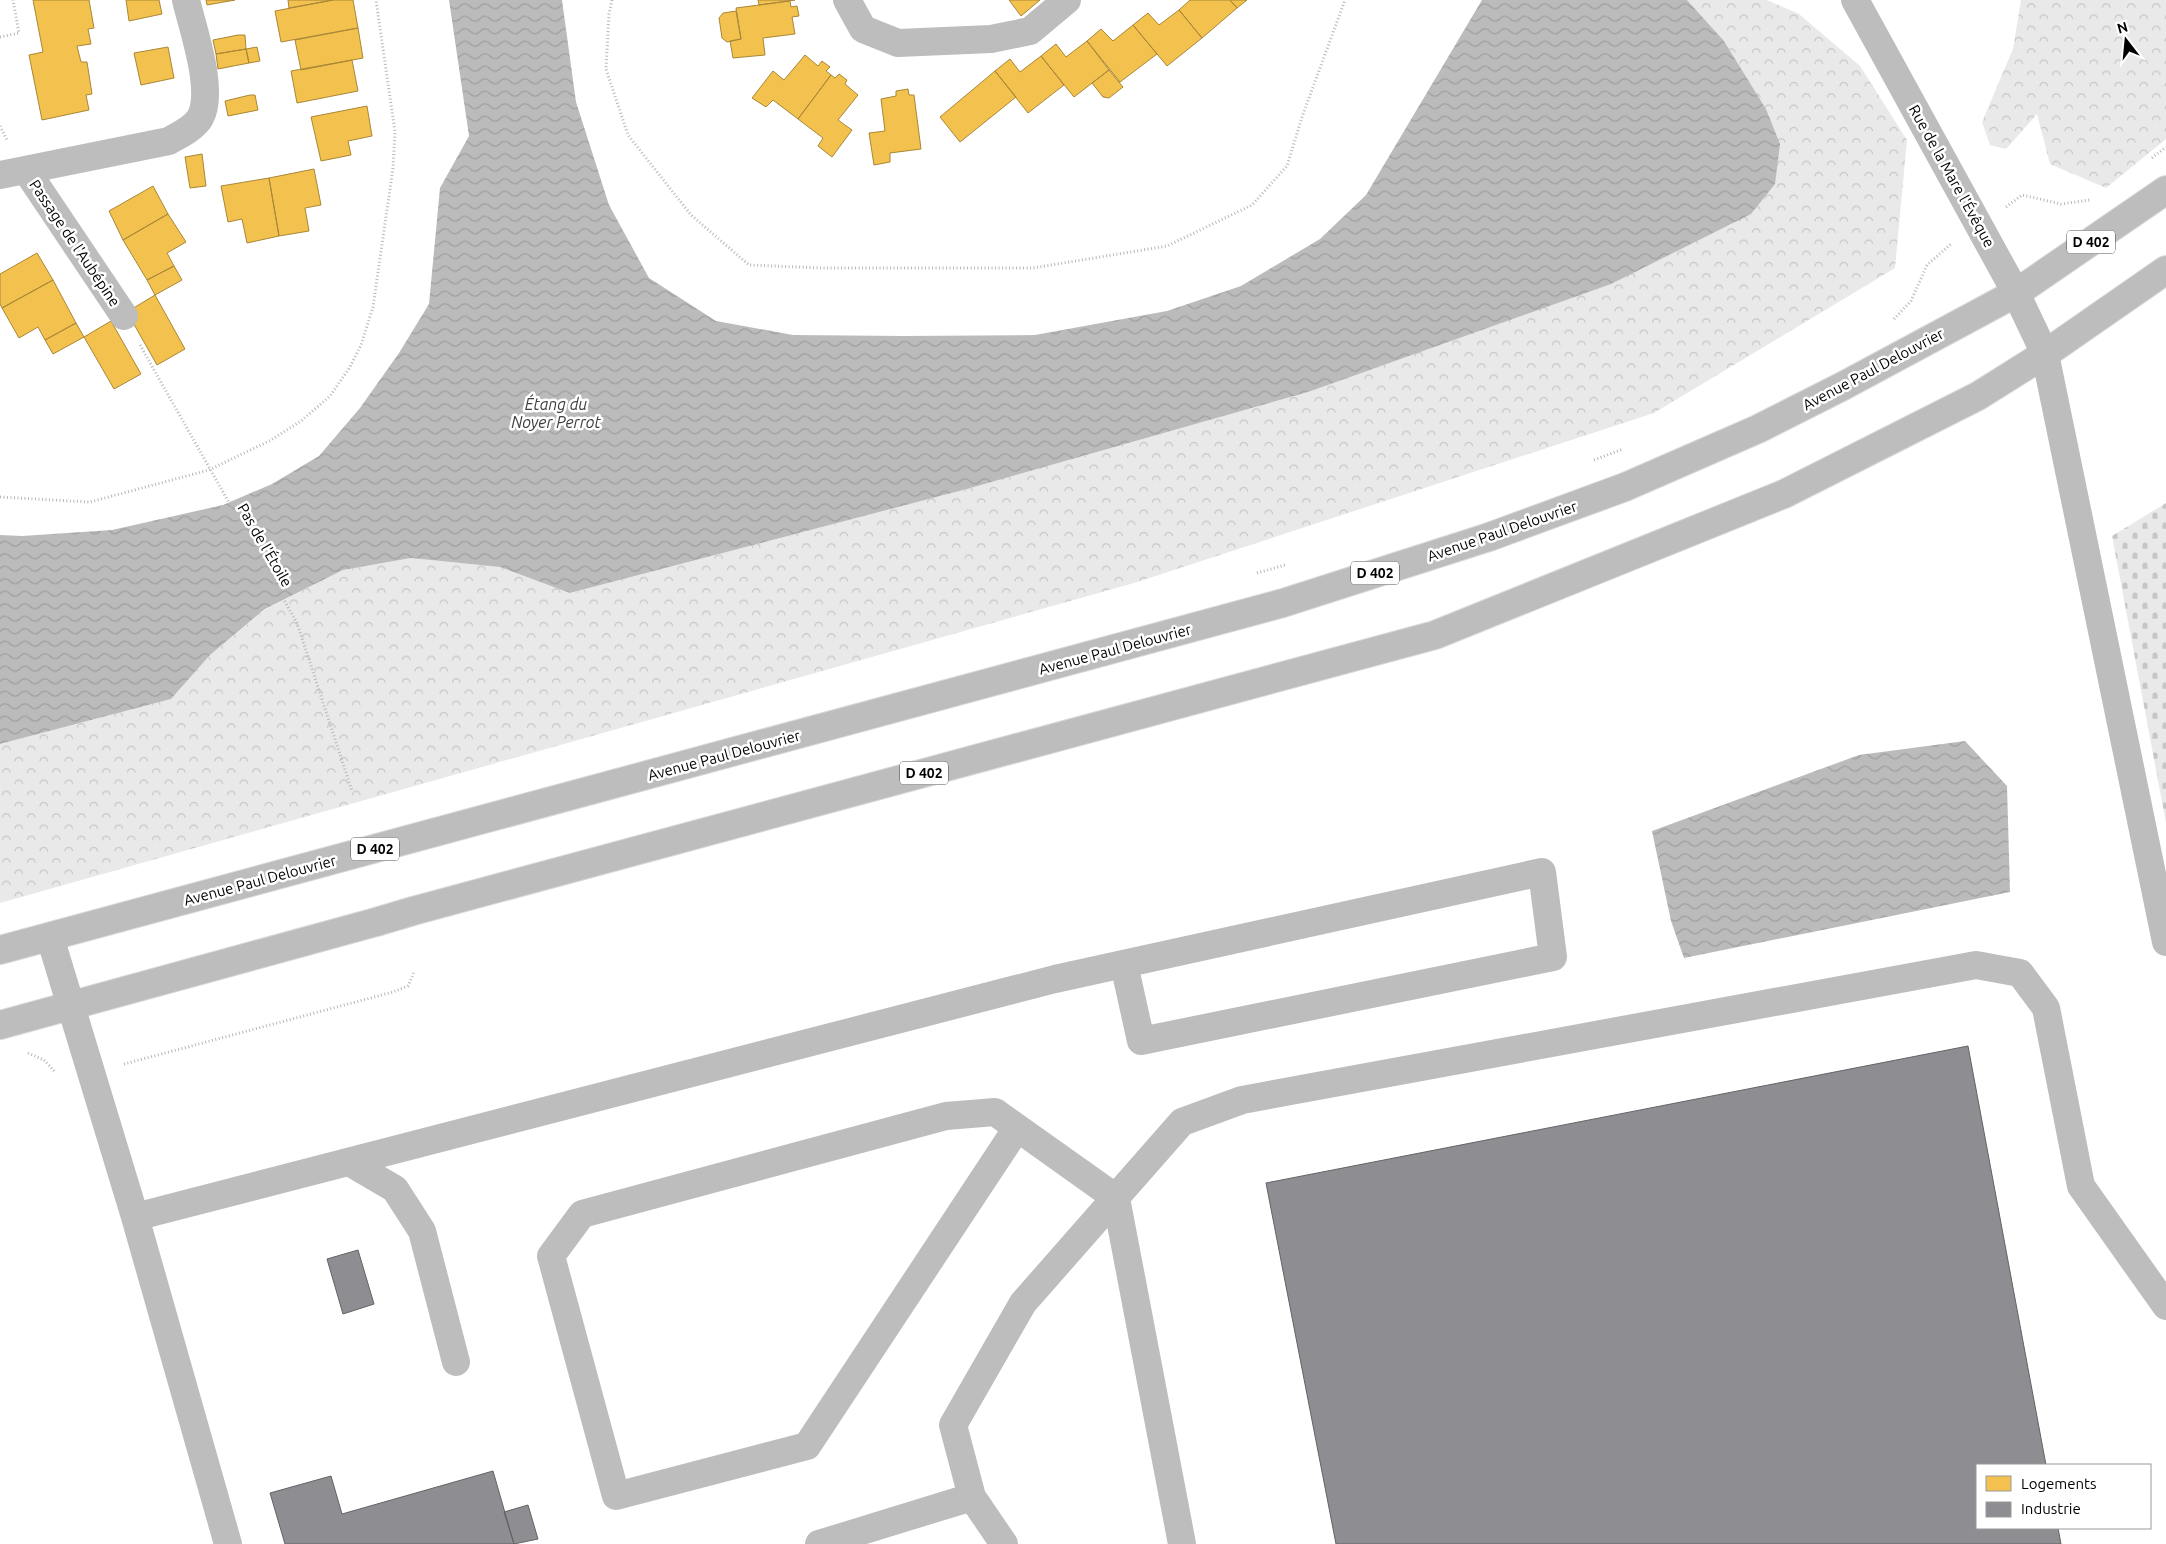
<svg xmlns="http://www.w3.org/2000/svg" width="2166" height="1544" font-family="Ubuntu,sans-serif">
  <defs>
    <pattern id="forest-crowns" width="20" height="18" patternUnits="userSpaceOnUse" patternTransform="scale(1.25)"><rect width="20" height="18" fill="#e9e9e9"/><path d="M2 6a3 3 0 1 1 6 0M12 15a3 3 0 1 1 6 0" fill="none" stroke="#c6c6c6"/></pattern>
    <pattern id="cemetery-stones" width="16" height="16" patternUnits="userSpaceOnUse" patternTransform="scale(1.25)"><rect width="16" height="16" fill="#e9e9e9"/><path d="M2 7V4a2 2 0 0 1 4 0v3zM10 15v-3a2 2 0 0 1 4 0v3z" fill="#c6c6c6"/></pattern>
    <pattern id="water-waves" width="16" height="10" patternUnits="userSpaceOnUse" patternTransform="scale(1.25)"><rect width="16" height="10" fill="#bbb"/><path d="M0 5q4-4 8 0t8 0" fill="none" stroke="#9f9f9f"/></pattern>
  </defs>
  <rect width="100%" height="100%" fill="#fff"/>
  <path fill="url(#forest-crowns)" d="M1687 0H1767L1799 14 1860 66 1907 140 1895 268 1654 413 1134 583 0 903V744L171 699 210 655 266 609 343 570 411 558 500 567 571 593 967 489 1308 392 1766 109 1724 41Z
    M2021 0H2166V139L2106 188 2050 164 2037 114 2006 149 1990 145 1982 122 2013 49Z"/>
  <path fill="url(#cemetery-stones)" d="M2166 503V823L2112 536Z"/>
  <path fill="url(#water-waves)" d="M449 0H562L576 102 609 205 649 278 716 321 793 335 903 336 1035 335 1167 311 1241 286 1320 239 1366 195 1482 0H1687L1724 41 1766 109 1780 144 1775 184 1751 214 1611 284 1308 392 967 489 570 593 500 567 411 558 343 570 265 609 210 655 171 699 0 744V535L22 536 112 530 223 505 272 484 319 456 360 408 399 353 429 304 440 188 469 136Z
    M1965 741 2007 786 2010 892 1684 958 1671 921 1652 831 1859 755Z"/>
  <path fill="#f2c14e" stroke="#a98737" d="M33 0H89L94 28 88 29 91 44 77 46 81 62H87L92 94 86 95 89 110 42 120 29 55 43 52Z
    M126 0H159L162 14 129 21Z
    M206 0H235L207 5Z
    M288 0H333L289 8Z
    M333 0H353L358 28 281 42 275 11Z
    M758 0H795L759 5Z
    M1009 0H1040L1021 16Z
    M1190 0H1230L1237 8 1202 38 1179 10Z
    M1230 0H1247L1237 8Z
    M790 1 791 7 797 6 799 16 792 17 795 34 763 38 765 55 733 58 730 41 741 39 736 8Z
    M1179 10 1202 38 1167 66 1133 25 1148 13 1159 25Z
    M736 11 741 39 727 42 722 38 719 18 723 13Z
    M1133 25 1157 54 1120 82 1087 41 1101 29 1113 41Z
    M358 28 363 58 301 70 295 40Z
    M238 35H245L246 49 216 54 213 40Z
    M1087 41 1109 70 1074 97 1041 56 1056 44 1066 57Z
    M168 47 174 78 141 85 134 53Z
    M257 47 260 61 249 63 246 49Z
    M246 49 249 63 218 69 216 54Z
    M805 55 818 66 822 61 830 67 826 71 831 75 798 119 773 100 766 107 752 98 773 71 784 80Z
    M1041 56 1064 85 1028 113 995 71 1010 59 1020 72Z
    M352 60 358 91 297 103 291 71Z
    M1109 70 1123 87 1109 98 1103 97 1092 83Z
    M995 71 1016 97 960 142 940 117Z
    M839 74 847 80 845 84 858 95 838 120 852 130 832 157 818 146 823 138 798 119 831 75 835 78Z
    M908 89 909 95H914L921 149 890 153V162L874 165 869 133 885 131 881 99 896 96V91Z
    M250 95H255L258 110 228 116 225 101Z
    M367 106 372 136 348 141 351 155 321 161 311 117Z
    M202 154 206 186 190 188 185 157Z
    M314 169 321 205 305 208 309 231 279 236 269 178Z
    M269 178 279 236 247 243 242 219 228 222 221 186Z
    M153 186 168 214 123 240 109 211Z
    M168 214 186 242 167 253 174 266 147 280 123 240Z
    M37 253 53 280 2 308 0 304V274Z
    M174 266 182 280 155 295 147 280Z
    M53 280 76 323 45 340 38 327 19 338 2 308Z
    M155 295 185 349 157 365 127 312Z
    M111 321 141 374 114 389 84 337Z
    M76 323 84 337 53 354 45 340Z"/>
  <path fill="#8d8d92" stroke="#636366" d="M1968 1046 2046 1465H1977V1528H2058L2061 1544H1336L1266 1183Z
    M358 1250 374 1304 343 1314 327 1259Z
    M493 1471 514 1544H285L270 1493 331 1476 342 1514Z
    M528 1505 538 1539 514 1544 504 1512Z"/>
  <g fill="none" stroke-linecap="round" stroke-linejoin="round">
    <defs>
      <path id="major" d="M413 911 1435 635 1784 494 1978 396 2045 354 2166 270
        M0 950 1283 603 1489 537 1625 487 1758 429 1843 386 2016 293 2166 190
        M0 1025 376 922"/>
    </defs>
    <use href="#major" stroke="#dbdbdb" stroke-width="30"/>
    <path stroke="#b8b8b8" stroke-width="3" stroke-dasharray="1 2.5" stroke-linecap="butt" d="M612 0 609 14 606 69 628 135 691 215 749 265 822 268H1033L1167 246 1252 205 1287 166 1302 117 1345 0
      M0 37 19 33 13 0
      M0 126 7 140
      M2152 158 2166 147
      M2006 207 2022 195 2061 204 2090 200
      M1894 319 1911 301 1927 265 1951 244
      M140 345 297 623 352 791
      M1594 460 1623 449
      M0 497 90 502 209 470 271 440 301 421 330 396 350 367 361 345 373 307 393 168 395 132 376 0
      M1257 573 1285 565
      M28 1053 44 1060 55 1072
      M124 1064 393 992 408 986 414 972"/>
    <path stroke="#bdbdbd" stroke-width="28" d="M847 0 863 29 898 43 991 39 1030 31 1067 0
      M1855 0 2016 293 2045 354 2166 942
      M26 170 124 316
      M0 175 169 141C179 135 193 129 200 118 215 91 193 30 186 0
      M50 937 135 1217 1055 979 1542 872 1553 957 1141 1041 1124 964
      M1017 1128 807 1446 616 1496 551 1256 582 1214 946 1116 995 1112 1116 1198 1182 1544
      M349 1162 395 1189 422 1231 456 1362
      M135 1217 228 1544
      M972 1497 953 1425 1023 1303 1182 1122 1242 1100 1976 965 2020 973 2046 1008 2081 1186 2166 1306
      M819 1544 972 1497 1004 1544"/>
    <use href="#major" stroke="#bdbdbd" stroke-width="28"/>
    <defs>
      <path id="major-bridge" d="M376 922 413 911"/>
    </defs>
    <use href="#major-bridge" stroke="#dbdbdb" stroke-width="30" stroke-linecap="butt"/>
    <use href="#major-bridge" stroke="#bdbdbd" stroke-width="28"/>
  </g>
  <g text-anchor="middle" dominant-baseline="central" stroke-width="5" stroke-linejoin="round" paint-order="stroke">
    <g fill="#fff" stroke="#4c4c4c" stroke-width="1">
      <rect x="2067" y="230.5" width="48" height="23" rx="4"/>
      <rect x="1351" y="561.5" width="48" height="23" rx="4"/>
      <rect x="900" y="761.5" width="48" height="23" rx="4"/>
      <rect x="351" y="837.5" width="48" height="23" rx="4"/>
    </g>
    <g font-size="14" font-weight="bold" fill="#000">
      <text x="2091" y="242">D 402</text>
      <text x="1375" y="573">D 402</text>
      <text x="924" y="773">D 402</text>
      <text x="375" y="849">D 402</text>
    </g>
    <g font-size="15" fill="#000" stroke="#fff">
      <text transform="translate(1952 176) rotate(61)">Rue de la Mare l'Évêque</text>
      <text transform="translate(75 243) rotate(56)">Passage de l'Aubépine</text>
      <text transform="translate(1873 369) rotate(-28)">Avenue Paul Delouvrier</text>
      <text transform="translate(1502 531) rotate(-19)">Avenue Paul Delouvrier</text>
      <text transform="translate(265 545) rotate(60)">Pas de l'Étoile</text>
      <text transform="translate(1115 649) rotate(-15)">Avenue Paul Delouvrier</text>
      <text transform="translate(724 755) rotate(-15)">Avenue Paul Delouvrier</text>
      <text transform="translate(260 880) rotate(-15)">Avenue Paul Delouvrier</text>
    </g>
    <g font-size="16" font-style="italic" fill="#3f3f3f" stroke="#fff">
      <text x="556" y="404">Étang du<tspan x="556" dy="18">Noyer Perrot</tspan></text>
    </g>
  </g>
  <rect x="1976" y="1464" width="175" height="65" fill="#ffffff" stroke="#999999"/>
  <rect x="1986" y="1476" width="25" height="15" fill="#f2c14e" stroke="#999999"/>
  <text x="2021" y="1489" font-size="15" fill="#000000">Logements</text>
  <rect x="1986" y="1502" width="25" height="15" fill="#8d8d92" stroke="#999999"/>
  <text x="2021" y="1514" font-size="15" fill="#000000">Industrie</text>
  <g transform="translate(2126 40) rotate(344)" stroke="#ffffff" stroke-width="4" paint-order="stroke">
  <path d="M0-4L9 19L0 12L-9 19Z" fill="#000000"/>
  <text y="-8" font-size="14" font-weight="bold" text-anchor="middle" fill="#000000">N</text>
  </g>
</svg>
